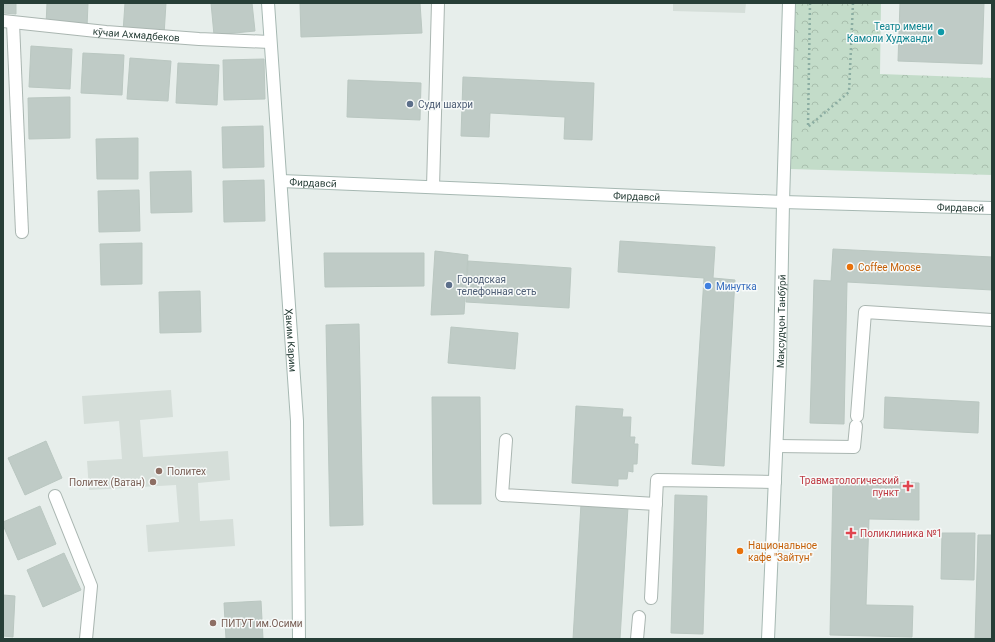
<svg xmlns="http://www.w3.org/2000/svg" width="995" height="642" font-family="Roboto,sans-serif">
  <defs>
    <pattern id="forest-crowns" width="20" height="18" patternUnits="userSpaceOnUse"><rect width="20" height="18" fill="#c3dcc9"/><path d="M2 6a3 3 0 1 1 6 0M12 15a3 3 0 1 1 6 0" fill="none" stroke="#a8bead"/></pattern>
  </defs>
  <rect width="100%" height="100%" fill="#e7eeeb"/>
  <path fill="#d5ded9" d="M673 3H746L745 13 673 11Z
    M171 390 173 417 140 420 143 457 228 451 230 480 198 483 200 521 233 519 235 546 148 552 146 525 179 522 176 485 89 490 87 461 122 459 119 421 84 424 82 396Z"/>
  <path fill="url(#forest-crowns)" d="M794 3H881L880 74 992 78V175L790 169Z"/>
  <path fill="#bfcbc6" stroke="#bac7c1" d="M3 3H16V14L3 13Z
    M47 3H88L87 27 46 25Z
    M125 3H166L164 35 123 32Z
    M211 3H252L255 31 214 35Z
    M300 3H420L422 33 301 37Z
    M900 3H984L982 64 898 61Z
    M31 46 72 49 70 89 29 87Z
    M83 53 124 55 122 95 81 93Z
    M130 58 171 61 168 101 127 99Z
    M264 59 265 99 224 100 223 60Z
    M178 63 219 65 217 105 176 103Z
    M463 77 594 83 592 140 564 139 565 117 490 113 489 137 461 136Z
    M348 80 421 83 420 120 347 117Z
    M70 97V138L29 139 28 98Z
    M263 126 264 167 223 168 222 127Z
    M138 138V179H97L96 139Z
    M191 171 192 212 151 213 150 172Z
    M264 180 265 221 224 222 223 181Z
    M139 190 140 231 99 232 98 191Z
    M620 241 715 247 713 278 735 280 724 466 692 464 704 278 618 272Z
    M142 243V284L101 285 100 244Z
    M833 249 992 257V290L847 282 844 424 810 423 814 280 831 281Z
    M435 251 468 255 464 314 431 315Z
    M324 253H424V286L325 287Z
    M468 261 571 268 569 308 466 302Z
    M200 291 201 332 160 333 159 292Z
    M359 324 363 525 330 526 326 325Z
    M451 327 518 333 515 369 448 363Z
    M432 397H480L481 504H433Z
    M885 397 979 402 978 433 884 428Z
    M576 406 623 409 622 417H631L630 437H635L634 444H638L637 464H633V472L628 471 627 479H618V486L572 483Z
    M46 441 62 478 25 495 8 458Z
    M833 481 919 483V520L869 519 866 605 913 606 912 637 830 635Z
    M675 495 707 496 703 634 671 633Z
    M581 504 628 507 620 639H573Z
    M40 506 56 544 18 560 3 525V522Z
    M942 533H975L974 580 941 579Z
    M978 535H992V639H975Z
    M64 553 81 590 43 607 27 570Z
    M3 595 15 596 13 637 3 636Z
    M261 601 263 639H226L224 603Z"/>
  <g fill="none" stroke-linecap="round" stroke-linejoin="round">
    <defs>
      <g id="street">
        <path id="s1" d="M3 21 106 32 199 39 270 42"/>
        <path d="M13 23 22 232"/>
        <path d="M433 187 438 3"/>
        <path d="M857 416 865 312 992 320"/>
        <path d="M506 440 502 495 656 504"/>
        <path d="M777 446 854 447 856 426"/>
        <path d="M55 496 91 586 86 639"/>
        <path d="M651 598 657 480 775 482"/>
        <path d="M637 639 639 617"/>
      </g>
      <g id="secondary">
        <path id="s2" d="M268 3 297 421 299 639"/>
        <path id="s3" d="M281 181 783 202 992 208"/>
        <path id="s4" d="M768 639 780 362 783 202 789 3"/>
      </g>
    </defs>
    <use href="#street" stroke="#aab6b1" stroke-width="14"/>
    <use href="#secondary" stroke="#a6b8b2" stroke-width="14"/>
    <path stroke="#8bada2" stroke-width="2.5" stroke-dasharray="2 3" stroke-linecap="butt" d="M810 3 808 127 849 92 853 3"/>
    <use href="#street" stroke="#fff" stroke-width="12"/>
    <use href="#secondary" stroke="#fff" stroke-width="12"/>
  </g>
  <circle fill="#0f9aa8" stroke="#f7faf9" stroke-width="1.5" cx="941" cy="32" r="4"/>
  <g fill="#5c6f8a" stroke="#f7faf9" stroke-width="1.5">
    <circle cx="410" cy="104" r="4"/>
    <circle cx="449" cy="285" r="4"/>
  </g>
  <g fill="#e8710a" stroke="#f7faf9" stroke-width="1.5">
    <circle cx="850" cy="267" r="4"/>
    <circle cx="740" cy="551" r="4"/>
  </g>
  <circle fill="#3f7fe0" stroke="#f7faf9" stroke-width="1.5" cx="708" cy="286" r="4"/>
  <g fill="#8d6e63" stroke="#f7faf9" stroke-width="1.5">
    <circle cx="159" cy="471" r="4"/>
    <circle cx="153" cy="482" r="4"/>
    <circle cx="213" cy="623" r="4"/>
  </g>
  <g fill="#e0444e" stroke="#f7faf9" stroke-width="1.5">
    <path d="M906 480h4v4h4v4h-4v4h-4v-4h-4v-4h4z"/>
    <path d="M849 527h4v4h4v4h-4v4h-4v-4h-4v-4h4z"/>
  </g>
  <g text-anchor="middle" dominant-baseline="central" stroke-width="3" stroke-linejoin="round" paint-order="stroke">
    <g font-size="10" fill="#0d838f" stroke="#f7faf9" text-anchor="end">
      <text x="933" y="26">Театр имени<tspan x="933" dy="12">Камоли Худжанди</tspan></text>
    </g>
    <g font-size="10" fill="#273e37" stroke="#f7faf9">
      <text stroke="none"><textPath href="#s1" startOffset="134">кӯчаи Ахмадбеков</textPath></text>
      <text stroke="none"><textPath href="#s3" startOffset="32">Фирдавсӣ</textPath></text>
      <text stroke="none"><textPath href="#s3" startOffset="356">Фирдавсӣ</textPath></text>
      <text stroke="none"><textPath href="#s3" startOffset="680">Фирдавсӣ</textPath></text>
      <text stroke="none"><textPath href="#s4" startOffset="318">Мақсудҷон Танбӯрӣ</textPath></text>
      <text stroke="none"><textPath href="#s2" startOffset="338">Ҳаким Карим</textPath></text>
    </g>
    <g font-size="10" fill="#4e5e75" stroke="#f7faf9" text-anchor="start">
      <text x="418" y="104">Суди шахри</text>
      <text x="457" y="279">Городская<tspan x="457" dy="12">телефонная сеть</tspan></text>
    </g>
    <g font-size="10" fill="#c56008" stroke="#f7faf9" text-anchor="start">
      <text x="858" y="267">Coffee Moose</text>
      <text x="748" y="545">Национальное<tspan x="748" dy="12">кафе "Зайтун"</tspan></text>
    </g>
    <g font-size="10" fill="#366cbe" stroke="#f7faf9" text-anchor="start">
      <text x="716" y="286">Минутка</text>
    </g>
    <g font-size="10" fill="#785e54" stroke="#f7faf9" text-anchor="start">
      <text x="167" y="471">Политех</text>
      <text x="145" y="482" text-anchor="end">Политех (Ватан)</text>
      <text x="221" y="623">ПИТУТ им.Осими</text>
    </g>
    <g font-size="10" fill="#be3a42" stroke="#f7faf9" text-anchor="end">
      <text x="899" y="480">Травматологический<tspan x="899" dy="12">пункт</tspan></text>
      <text x="860" y="533" text-anchor="start">Поликлиника №1</text>
    </g>
  </g>
  <rect width="995" height="642" fill="none" stroke="#273e37" stroke-width="8"/>
</svg>
